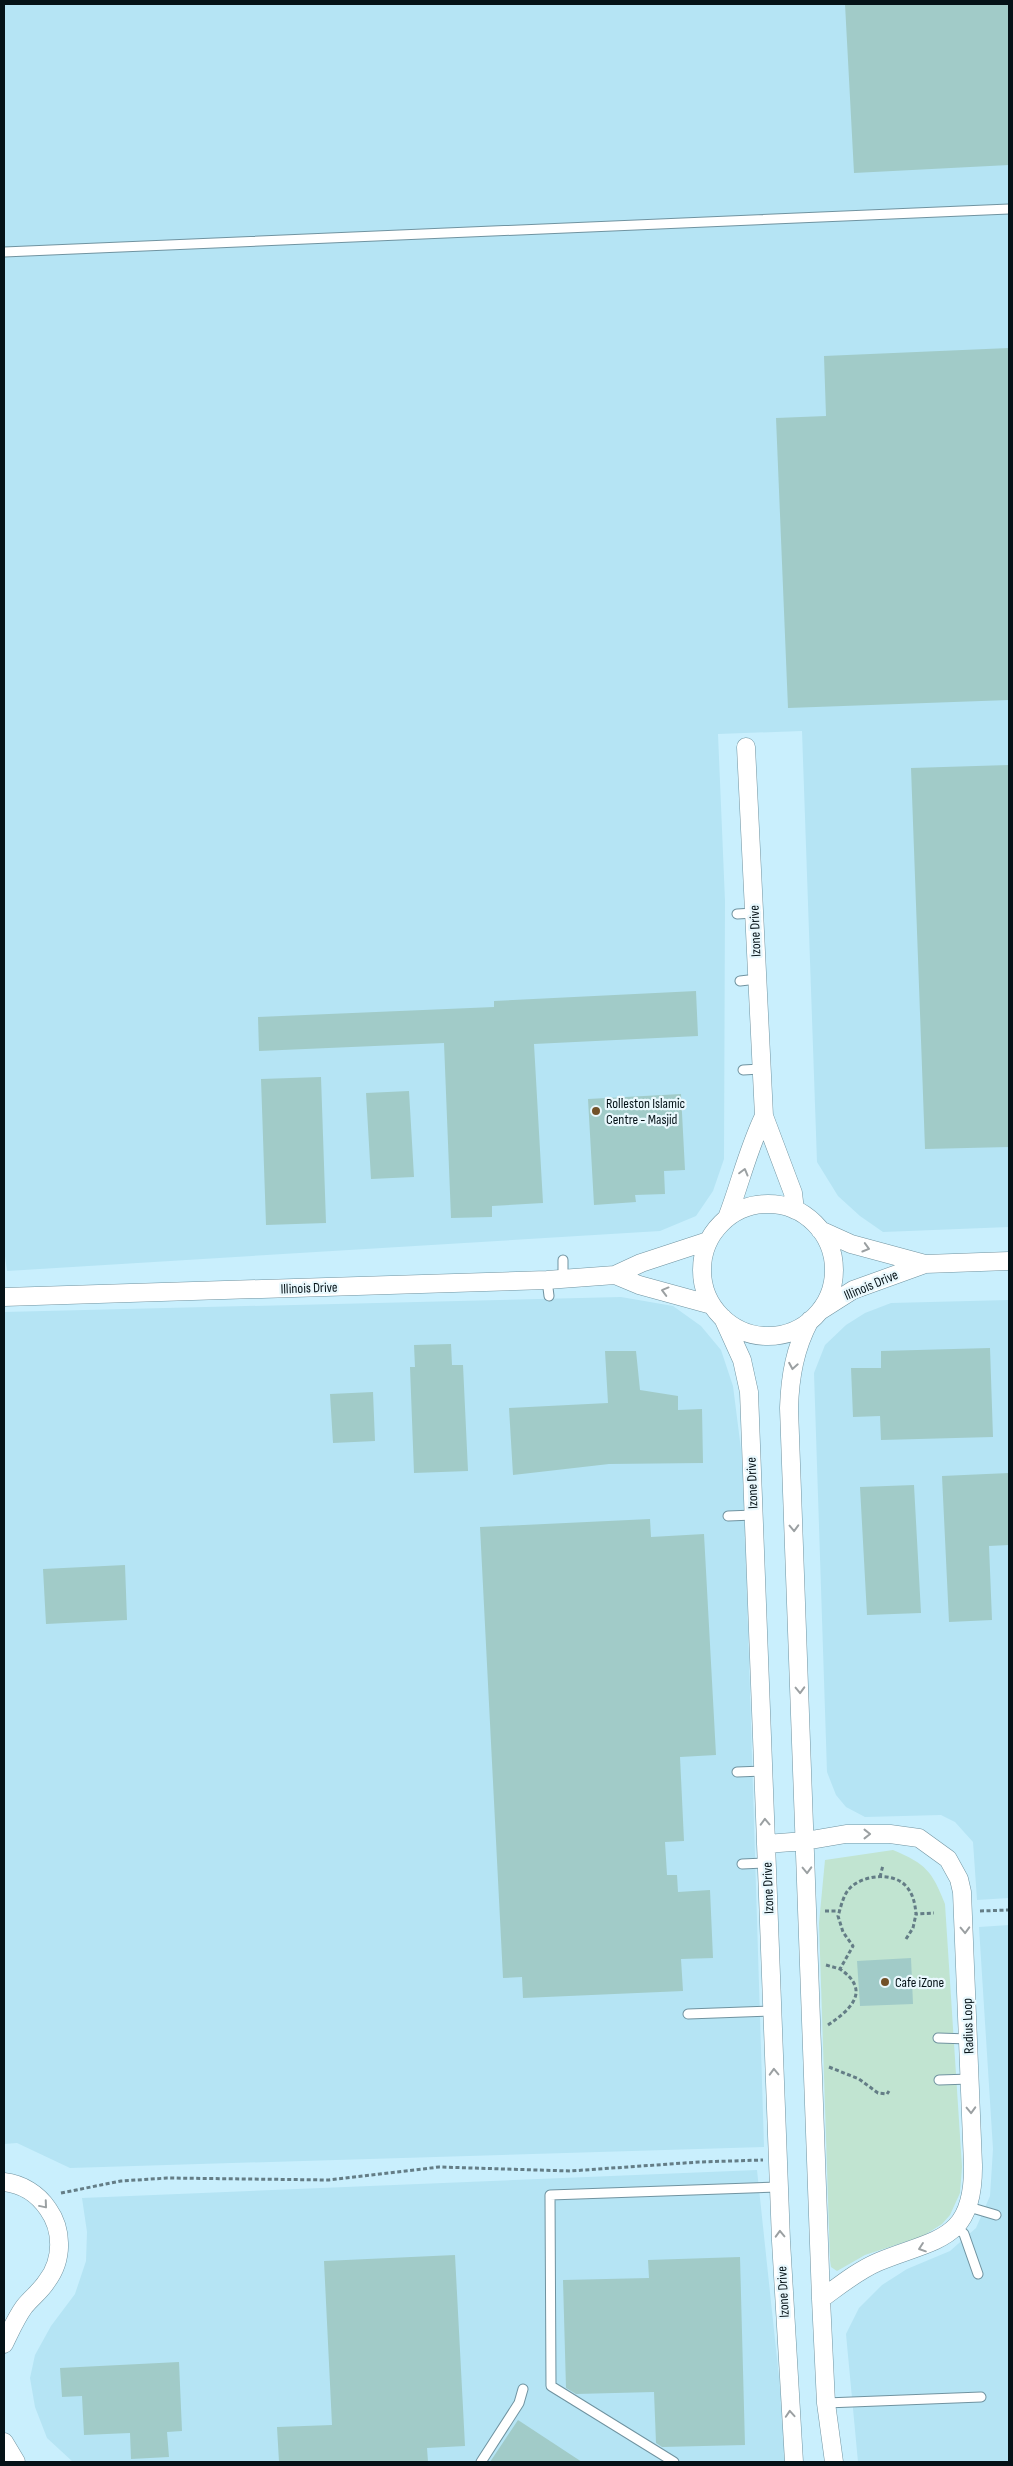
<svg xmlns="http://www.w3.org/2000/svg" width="1013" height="2466" font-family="'Sofia Sans Condensed',sans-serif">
  <rect width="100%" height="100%" fill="#c9effd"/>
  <path fill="#b5e4f4" d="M4 4H1009V1227L883 1232 860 1216 838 1196 817 1162 802 731 718 734 725 901 724 1159 713 1191 696 1216 660 1231 7 1271 4 1249Z
    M621 1297 673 1306 701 1326 721 1350 733 1386 743 1465 764 2147 70 2168 17 2143 4 2144V1312Z
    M1009 1300V1898L977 1900 973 1842 955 1822 941 1815 865 1817 846 1807 836 1795 827 1772 814 1373 825 1345 846 1325 865 1313 891 1303Z
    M1009 1925V2462H858L846 2334 859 2308 882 2285 907 2269 950 2251 976 2228 990 2196 993 2149 979 1927Z
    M757 2170 788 2462H73L47 2438 35 2407 30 2378 35 2355 51 2326 75 2294 86 2261 87 2232 82 2198Z"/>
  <path fill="#c1e4d1" d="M893 1850C926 1864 932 1871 945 1904L962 2167 960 2193 950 2215 942 2224 923 2236 865 2255 837 2271 831 2267 830 2260 819 1923 825 1860Z"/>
  <path fill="#a1cbc8" d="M845 4H1009V165L854 173Z
    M1009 348V700L788 708 776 418 826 416 824 356Z
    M1009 765V1147L925 1149 911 768Z
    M696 991 698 1036 534 1044 543 1203 492 1206V1217L451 1218 444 1043 259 1051 258 1017 494 1007V1001Z
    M321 1077 326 1223 266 1225 261 1079Z
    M409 1091 414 1177 371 1179 366 1093Z
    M681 1094 685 1170 664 1171 665 1194 635 1195 636 1202 594 1205 588 1099Z
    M451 1344 452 1365H463L468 1471 414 1473 410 1367H415L414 1345Z
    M990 1348 993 1437 881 1440 880 1416 853 1417 851 1368H881V1351Z
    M605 1351H636L640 1390 678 1396V1410L702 1409 703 1463 609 1464 513 1475 509 1408 608 1403Z
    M373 1392 375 1441 333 1443 330 1394Z
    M1009 1473V1545L989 1546 992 1620 949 1622 942 1476Z
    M914 1485 921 1613 867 1615 860 1487Z
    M650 1519 651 1537 704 1534 716 1755 680 1757 684 1841 665 1842 667 1875H677L678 1892 710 1890 713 1958 681 1959 683 1991 523 1998 522 1977 503 1978 480 1527Z
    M125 1565 127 1620 46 1624 43 1569Z
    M911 1958 913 2004 860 2006 857 1961Z
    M455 2255 465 2446 427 2448 428 2462H279L277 2427 332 2425 324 2261Z
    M740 2257 745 2445 662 2447 656 2443 654 2392 576 2394 566 2388 563 2280 649 2278 648 2260Z
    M179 2362 182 2431 167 2432 169 2457 131 2459 130 2433 84 2435 82 2396 62 2397 60 2368Z
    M518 2420 582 2462H490Z"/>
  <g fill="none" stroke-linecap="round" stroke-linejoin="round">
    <defs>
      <path id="service" d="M4 252 1009 209
        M737 914 754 913
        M740 981 757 979
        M743 1070 760 1069
        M563 1260V1279
        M547 1280 549 1296
        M728 1516 754 1515
        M737 1772 763 1771
        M742 1864 767 1863
        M688 2014 772 2011
        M938 2038 969 2039
        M939 2080 970 2079
        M969 2207 996 2215
        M956 2226 964 2234 978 2274
        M826 2403 981 2397
        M481 2462 519 2403 523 2389
        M674 2462 551 2386 550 2195 778 2187"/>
      <path id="minor" d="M746 747 764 1116 793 1193 795 1210
        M702 1270a66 66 0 1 1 132 0a66 66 0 1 1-132 0Z
        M727 1218C740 1184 748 1149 764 1116
        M820 1230 851 1244 925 1264
        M615 1275 639 1285 712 1305
        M4 1297 547 1280 615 1275 641 1263 708 1241
        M820 1311 853 1290 925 1264 1009 1261
        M723 1318 742 1360 749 1392 781 2241 794 2462
        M810 1320C795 1348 790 1376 789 1408L821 2299 826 2403 834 2462
        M766 1844 805 1841 846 1834H890L919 1838 948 1859 959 1879 962 1892 973 2165C974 2242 936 2238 878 2262 857 2271 839 2286 821 2299
        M4 2182C22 2184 38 2194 48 2209 63 2230 63 2260 47 2281 41 2291 31 2298 24 2307 16 2318 10 2332 4 2344
        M4 2442 16 2462"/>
    </defs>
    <use href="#service" stroke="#7093a0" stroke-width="11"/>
    <use href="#minor" stroke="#7093a0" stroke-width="19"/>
    <path stroke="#647d86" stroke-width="3" stroke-dasharray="4 2.5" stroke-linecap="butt" d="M880 1877 883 1865
      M825 1911H839
      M980 1911 1009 1910
      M906 1939 913 1928 916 1914
      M826 1965 840 1969 853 1946 843 1932 838 1916C841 1907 843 1895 850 1888 863 1875 892 1872 905 1885 913 1893 915 1903 916 1914L934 1913
      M828 2025C850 2010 872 1991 840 1969
      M829 2067 859 2079 878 2093 887 2094 889 2091
      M61 2193 121 2181 167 2178 329 2180 439 2167 570 2171 699 2162 763 2160"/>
    <use href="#service" stroke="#fff" stroke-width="9"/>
    <use href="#minor" stroke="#fff" stroke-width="18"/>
  </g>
  <defs><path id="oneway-chevron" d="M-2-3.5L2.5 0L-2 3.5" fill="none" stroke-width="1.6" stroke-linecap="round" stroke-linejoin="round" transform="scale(1.25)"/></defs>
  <g stroke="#9ba0a2">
    <use href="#oneway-chevron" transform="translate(744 1172) rotate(-75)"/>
    <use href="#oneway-chevron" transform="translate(866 1248) rotate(16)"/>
    <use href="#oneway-chevron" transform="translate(665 1291) rotate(-165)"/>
    <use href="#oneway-chevron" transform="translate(793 1366) rotate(100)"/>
    <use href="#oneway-chevron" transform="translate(794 1528) rotate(88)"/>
    <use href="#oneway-chevron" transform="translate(800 1690) rotate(88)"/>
    <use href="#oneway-chevron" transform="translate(765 1822) rotate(-92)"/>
    <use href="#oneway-chevron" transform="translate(867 1834)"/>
    <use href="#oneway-chevron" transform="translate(807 1870) rotate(88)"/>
    <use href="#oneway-chevron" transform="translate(965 1930) rotate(88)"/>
    <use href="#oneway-chevron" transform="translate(774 2072) rotate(-92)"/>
    <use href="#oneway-chevron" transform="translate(971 2110) rotate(88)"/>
    <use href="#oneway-chevron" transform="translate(44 2205) rotate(50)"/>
    <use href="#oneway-chevron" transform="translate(780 2234) rotate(-92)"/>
    <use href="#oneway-chevron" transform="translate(922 2248) rotate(161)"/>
    <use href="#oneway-chevron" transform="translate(790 2414) rotate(-94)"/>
  </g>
  <g fill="#725128" stroke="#e9f8fd" stroke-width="2">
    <circle cx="596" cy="1111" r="5"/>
    <circle cx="885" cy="1982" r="5"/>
  </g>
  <g text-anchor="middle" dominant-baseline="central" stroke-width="4.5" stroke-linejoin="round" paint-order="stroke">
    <g font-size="14" fill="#051217" stroke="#e9f8fd">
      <text transform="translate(755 931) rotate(-92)">Izone Drive</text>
      <text transform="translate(871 1285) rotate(-23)">Illinois Drive</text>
      <text transform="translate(309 1288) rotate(-2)">Illinois Drive</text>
      <text transform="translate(752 1483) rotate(-92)">Izone Drive</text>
      <text transform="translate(768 1888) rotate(-92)">Izone Drive</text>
      <text transform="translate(968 2026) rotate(-92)">Radius Loop</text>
      <text transform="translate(783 2292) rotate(-93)">Izone Drive</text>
    </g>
    <g font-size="14" fill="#051217" stroke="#e9f8fd" text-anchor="start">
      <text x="606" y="1103">Rolleston Islamic<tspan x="606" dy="16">Centre - Masjid</tspan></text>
      <text x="895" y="1982">Cafe iZone</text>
    </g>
  </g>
  <rect width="1013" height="2466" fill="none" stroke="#051217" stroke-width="10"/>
</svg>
